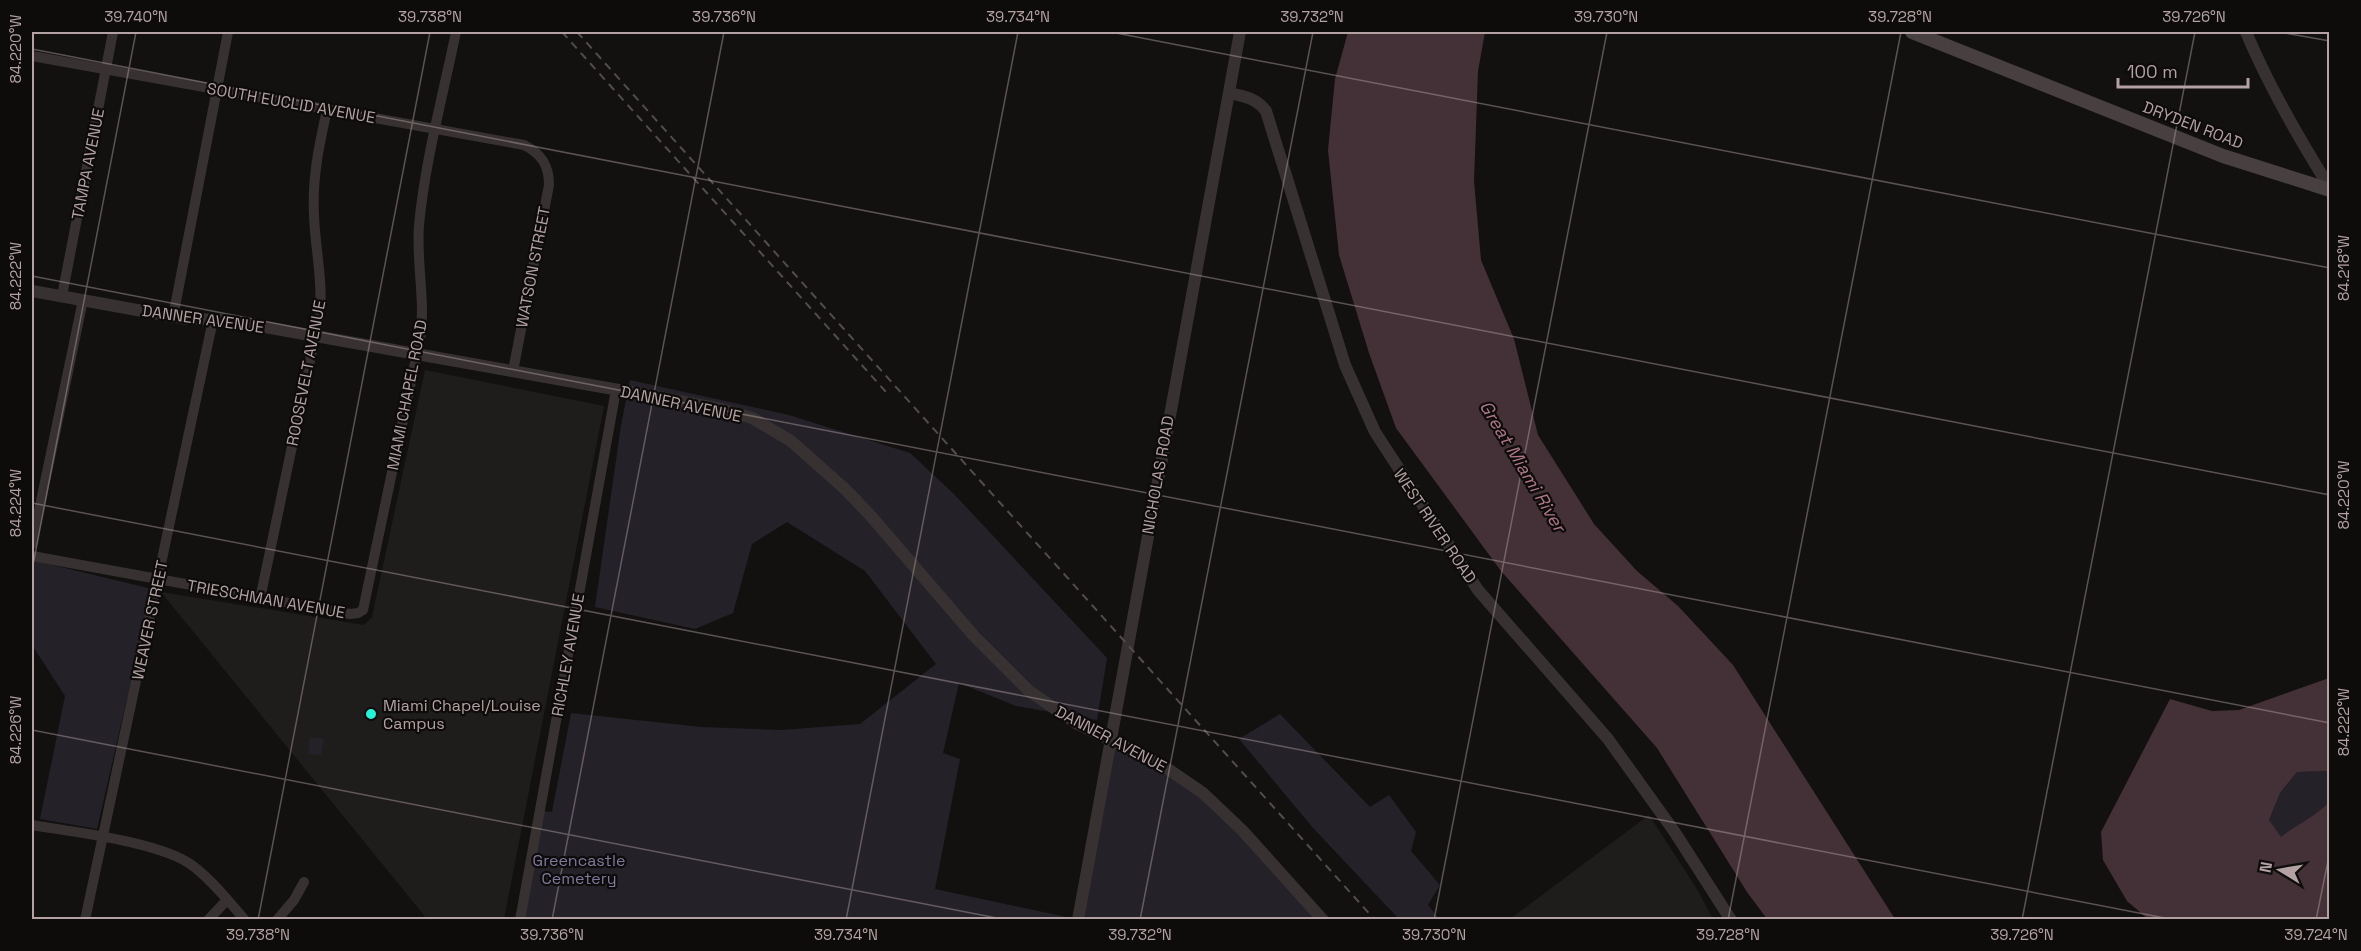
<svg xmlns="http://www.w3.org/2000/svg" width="2361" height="951" font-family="'Space Grotesk',sans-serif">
  <rect width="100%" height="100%" fill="#121110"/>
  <path fill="#1f1d1c" d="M425 370 604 406 504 919H427L161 592 364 625 372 617Z
    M1649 815 1697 889 1713 919H1510Z"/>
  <path fill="#242129" d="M630 380 789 415 910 453 954 494 1107 658 1097 720 1016 706 959 683 943 753 960 759 935 889 1076 919 520 920 539 811 552 812 571 713 701 727 781 730 860 724 936 664 865 571 787 522 752 544 733 613 695 629 595 607 621 425Z
    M32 560 152 589 97 829 40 819 65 696 32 645Z
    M1280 714 1370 807 1389 795 1416 832 1411 851 1440 885 1428 905 1439 919H1399L1313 828 1239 739Z
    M310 737 324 739 321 755 308 754Z
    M1111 742 1185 779 1323 920H1078Z
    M2329 771V802C2315 817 2297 824 2281 838L2269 820 2280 793 2297 772Z"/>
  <path fill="#443137" d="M1348 32H1485L1478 71 1474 181 1481 260 1514 339 1538 435 1594 524 1637 571 1678 606 1733 665 1895 919H1767L1747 892 1657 748 1501 571 1396 428 1369 353 1339 255 1328 150 1335 79Z
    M2329 678V771L2297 772 2280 793 2269 820 2281 837C2297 824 2315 817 2329 802V919H2148L2127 901 2103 860 2101 832 2170 699 2212 711 2239 710Z"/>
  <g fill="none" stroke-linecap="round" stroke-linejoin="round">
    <path stroke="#373231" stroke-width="10" d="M32 56 524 145C542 154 549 166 549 185L513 371
      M62 296 113 32
      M173 317 228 32
      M32 544 83 300
      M32 556 350 614 358 613 363 610 420 339C426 301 416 263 419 225 425 161 443 95 456 32
      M260 599 320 313C323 279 315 248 314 215 312 179 319 145 327 110
      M32 825C73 832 162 842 193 866 213 881 229 902 245 920
      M85 920 213 320
      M208 920 227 900
      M277 920 294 900 304 882
      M520 920 616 390"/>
    <path stroke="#373231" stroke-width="12" d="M2246 32C2269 87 2298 137 2330 188
      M1229 93C1244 96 1256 98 1266 111L1345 365 1375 432 1478 590 1608 739 1674 831 1731 920
      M32 291 187 319 225 320 664 398 721 409 752 418 791 441 845 489 870 515 974 636 1029 691 1076 723 1165 767 1203 793 1242 830 1323 920
      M1078 920 1240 32"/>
    <path stroke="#473f40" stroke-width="14" d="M1912 32 2223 156 2330 190"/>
    <path stroke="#544b4d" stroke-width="2" stroke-dasharray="8 6" stroke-linecap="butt" d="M562 32 886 392
      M577 32 1375 920"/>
  </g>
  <path fill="none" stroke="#b3a1a3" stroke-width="1.5" stroke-opacity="0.45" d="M1111 32 2330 268M2279 32 2330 41M32 49 2330 495M32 276 2330 723M32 503 2175 920M32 570 136 32M32 730 1007 920M258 920 430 32M552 920 724 32M846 920 1018 32M1140 920 1313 32M1434 920 1607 32M1728 920 1901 32M2022 920 2195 32M2316 920 2330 851"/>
  <circle fill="#26f4d9" stroke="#0d0c0b" stroke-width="2" cx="371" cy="714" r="6"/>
  <g text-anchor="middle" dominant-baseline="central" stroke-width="4.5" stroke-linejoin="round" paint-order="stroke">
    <g font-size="16" fill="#b3a1a3" stroke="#0d0c0b">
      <text transform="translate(291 103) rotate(10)">SOUTH EUCLID AVENUE</text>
      <text transform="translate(2193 125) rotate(21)">DRYDEN ROAD</text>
      <text transform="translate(88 164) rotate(-79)">TAMPA AVENUE</text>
      <text transform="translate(533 267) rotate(-79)">WATSON STREET</text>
      <text transform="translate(203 319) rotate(8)">DANNER AVENUE</text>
      <text transform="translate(306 373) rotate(-79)">ROOSEVELT AVENUE</text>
      <text transform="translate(407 395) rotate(-79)">MIAMI CHAPEL ROAD</text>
      <text transform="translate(681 404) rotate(12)">DANNER AVENUE</text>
      <text transform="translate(1158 475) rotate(-80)">NICHOLAS ROAD</text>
      <text transform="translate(1435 526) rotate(56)">WEST RIVER ROAD</text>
      <text transform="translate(266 599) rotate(10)">TRIESCHMAN AVENUE</text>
      <text transform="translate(150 620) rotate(-78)">WEAVER STREET</text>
      <text transform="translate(568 655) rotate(-80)">RICHLEY AVENUE</text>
      <text transform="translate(1111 739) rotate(28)">DANNER AVENUE</text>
    </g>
    <g font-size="16" fill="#b3a1a3" stroke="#0d0c0b" text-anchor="start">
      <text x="383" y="705">Miami Chapel/Louise<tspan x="383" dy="18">Campus</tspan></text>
    </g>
    <g font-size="16" fill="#82789f" stroke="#0d0c0b">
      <text x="579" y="860">Greencastle<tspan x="579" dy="18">Cemetery</tspan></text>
    </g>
    <g font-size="18" font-style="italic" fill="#af7789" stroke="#0d0c0b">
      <text transform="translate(1523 466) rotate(59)">Great Miami River</text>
    </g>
  </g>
  <rect width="2361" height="951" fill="none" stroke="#0d0c0b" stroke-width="66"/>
  <g transform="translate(2280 870) rotate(281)" stroke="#0d0c0b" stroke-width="4.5" paint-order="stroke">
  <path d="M0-4.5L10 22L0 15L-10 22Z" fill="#b3a1a3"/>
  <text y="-9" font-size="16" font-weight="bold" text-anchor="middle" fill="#b3a1a3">N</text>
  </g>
  <path d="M2118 78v9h130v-9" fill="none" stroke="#b3a1a3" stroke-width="3"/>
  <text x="2127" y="78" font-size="18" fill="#b3a1a3" stroke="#0d0c0b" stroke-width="4.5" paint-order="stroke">100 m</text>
  <rect x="33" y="33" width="2295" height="885" fill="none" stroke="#b3a1a3" stroke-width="2"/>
  <g font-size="15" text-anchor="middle" fill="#b3a1a3">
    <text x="136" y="22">39.740°N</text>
    <text x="430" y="22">39.738°N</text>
    <text x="724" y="22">39.736°N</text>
    <text x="1018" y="22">39.734°N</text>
    <text x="1312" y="22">39.732°N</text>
    <text x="1606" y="22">39.730°N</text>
    <text x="1900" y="22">39.728°N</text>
    <text x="2194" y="22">39.726°N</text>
    <text transform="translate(16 49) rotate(-90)" y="5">84.220°W</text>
    <text transform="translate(2344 268) rotate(-90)" y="5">84.218°W</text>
    <text transform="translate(16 276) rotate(-90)" y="5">84.222°W</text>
    <text transform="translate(2344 495) rotate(-90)" y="5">84.220°W</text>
    <text transform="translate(16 503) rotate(-90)" y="5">84.224°W</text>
    <text transform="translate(2344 722) rotate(-90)" y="5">84.222°W</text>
    <text transform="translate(16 730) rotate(-90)" y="5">84.226°W</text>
    <text x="258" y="940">39.738°N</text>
    <text x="552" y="940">39.736°N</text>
    <text x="846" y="940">39.734°N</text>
    <text x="1140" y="940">39.732°N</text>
    <text x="1434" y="940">39.730°N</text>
    <text x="1728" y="940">39.728°N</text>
    <text x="2022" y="940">39.726°N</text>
    <text x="2316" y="940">39.724°N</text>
  </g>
</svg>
